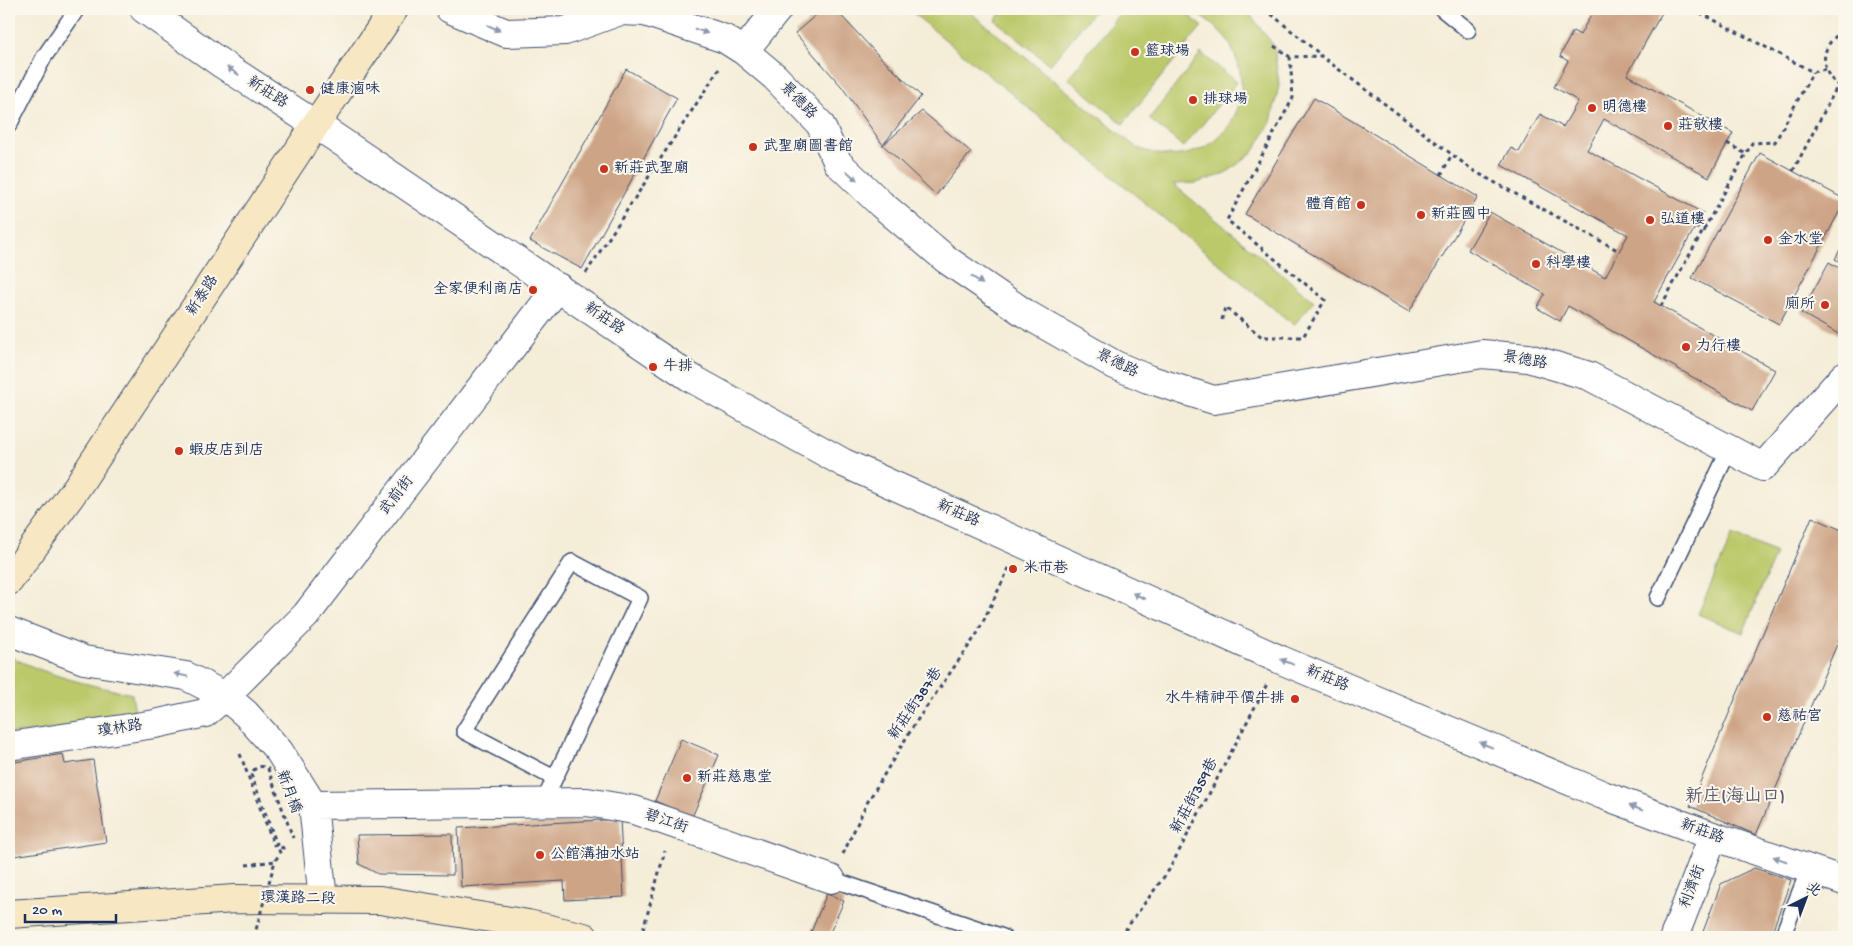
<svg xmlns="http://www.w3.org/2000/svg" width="1853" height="946" font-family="'Gochi Hand','LXGW WenKai TC',sans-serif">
  <rect width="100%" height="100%" fill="#fbf7ec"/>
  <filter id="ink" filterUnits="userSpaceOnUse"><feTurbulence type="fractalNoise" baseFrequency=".02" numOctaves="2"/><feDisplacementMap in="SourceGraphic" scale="10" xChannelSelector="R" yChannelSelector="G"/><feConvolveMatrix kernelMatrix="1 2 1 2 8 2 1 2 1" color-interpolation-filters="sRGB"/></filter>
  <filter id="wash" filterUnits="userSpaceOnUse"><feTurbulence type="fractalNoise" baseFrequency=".0096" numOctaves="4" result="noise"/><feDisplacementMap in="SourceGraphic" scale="20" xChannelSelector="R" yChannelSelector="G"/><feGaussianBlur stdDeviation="1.12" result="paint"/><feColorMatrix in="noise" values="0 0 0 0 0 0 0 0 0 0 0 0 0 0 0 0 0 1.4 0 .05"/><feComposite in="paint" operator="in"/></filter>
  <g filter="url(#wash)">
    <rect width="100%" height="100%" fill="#f4edd8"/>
    <path fill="#bcc96b" stroke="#6c7c64" d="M908 9H969L972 14 1137 148C1153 153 1169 158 1186 154 1233 144 1254 93 1233 51 1231 47 1229 41 1226 38 1218 27 1201 17 1190 9H1246L1274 46 1279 85 1271 122 1254 151 1225 174 1196 183 1173 184 1314 301 1294 325Z
      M1004 9H1096L1050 65 995 20Z
      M1123 9H1181L1202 26 1123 124 1068 78Z
      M1201 53 1237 82 1184 147 1149 119Z
      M1733 534 1776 553 1743 633 1698 614Z
      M9 656C48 676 89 685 132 694L136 720 9 734Z"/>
    <g id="blocks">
      <path fill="#cea486" d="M823 9H835L875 52 921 96 883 145 842 87 795 33Z
        M1594 9H1664L1627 75 1733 133 1709 177 1604 119 1587 150 1703 213 1654 302 1775 370 1752 411 1568 306 1560 321 1537 308 1545 294 1468 250 1490 212 1605 277 1628 235 1501 165 1511 148 1519 152 1540 114 1563 127 1578 101 1554 87 1568 61 1560 56 1573 31 1580 35Z
        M626 69 677 98 582 269 530 241Z
        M1314 98 1478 197 1409 312 1245 214Z
        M922 111 971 152 936 195 883 145Z
        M1760 153 1844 199V203L1779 324 1692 278Z
        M1844 242V264L1835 259Z
        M1829 262 1844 271V337L1801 313Z
        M1812 517 1844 531V628L1756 835 1690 806Z
        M681 739 719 755 692 817 655 801Z
        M63 754 65 764 93 760 106 842 14 856 13 846 9 847V763Z
        M620 819 624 897 565 900 564 881 461 887 458 828Z
        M452 834 453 875 378 874 359 864 357 835Z
        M1754 868 1791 880 1770 937H1701L1721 884Z
        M827 893 844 901 828 937H809Z"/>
    </g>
  </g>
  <g filter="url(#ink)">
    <use href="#blocks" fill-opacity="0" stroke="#3c4c70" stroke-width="1"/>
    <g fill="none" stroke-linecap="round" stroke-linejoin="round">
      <defs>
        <path id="lane" d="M1442 9 1468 30
          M9 125 44 57 77 9
          M1658 598 1729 450
          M543 803 640 598 572 562 464 731 554 778
          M831 879 1003 937
          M1782 937 1809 869"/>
        <path id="street" d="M144 9 222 64 333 136 691 378 844 463 1281 660 1603 795 1713 836 1844 881
          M450 9 506 33 565 31 620 11 645 12 725 39 744 51 775 77 820 124 838 163 881 204 947 260 1026 314 1115 365 1148 379 1214 400 1482 354 1528 358 1589 376 1763 467 1844 376
          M744 51 778 9
          M9 631 84 660 186 676 225 696 246 714 279 751 313 805 323 900
          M9 746 155 724 205 713 225 696 306 615 558 287
          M313 805 587 802 634 810 831 879
          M1674 937 1713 836"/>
        <path id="secondary" d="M9 581 77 487 316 124 394 9
          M9 914 235 899 380 900 528 924 584 937"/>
      </defs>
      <use href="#lane" stroke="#3c4c70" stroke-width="18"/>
      <use href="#street" stroke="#3c4c70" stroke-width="30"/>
      <use href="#secondary" stroke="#3c4c70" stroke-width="30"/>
      <path stroke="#3c4c70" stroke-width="3" stroke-dasharray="4 4" stroke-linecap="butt" d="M1265 9 1321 55
        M1693 9 1813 72 1825 69
        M1844 32C1818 42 1818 77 1844 88
        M1274 46 1290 57 1321 56 1474 171 1619 251
        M1727 143 1746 154
        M1793 171 1838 85
        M1441 175 1452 154
        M1695 227 1705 231
        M586 273 719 69
        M1661 306 1752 143 1775 142 1813 72
        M1222 320 1225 307 1262 337H1303L1325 300 1227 220 1293 98 1290 57
        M240 754 274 845 283 848 288 846
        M843 854 867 803 914 725 977 634 1009 568
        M246 865 275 861
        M641 937 665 851
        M1120 937 1169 870 1267 684"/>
      <use href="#lane" stroke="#fff" stroke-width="15"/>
      <use href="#street" stroke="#fff" stroke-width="28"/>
      <use href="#secondary" stroke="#f7e8c3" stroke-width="28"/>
      <path stroke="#3c4c70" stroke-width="3" stroke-dasharray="4 4" stroke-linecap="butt" d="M254 937 275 861 280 853 251 774C255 767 261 764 268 769L293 838"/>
    </g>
    <defs><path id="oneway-solid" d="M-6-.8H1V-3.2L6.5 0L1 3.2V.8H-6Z" transform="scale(1.25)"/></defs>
    <g fill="#8d97ae">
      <use href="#oneway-solid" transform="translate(494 28) rotate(24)"/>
      <use href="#oneway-solid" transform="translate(701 31) rotate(19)"/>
      <use href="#oneway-solid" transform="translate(233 71) rotate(-147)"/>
      <use href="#oneway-solid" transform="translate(852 176) rotate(43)"/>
      <use href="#oneway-solid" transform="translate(977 280) rotate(35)"/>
      <use href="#oneway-solid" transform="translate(1139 596) rotate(-156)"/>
      <use href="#oneway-solid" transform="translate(1287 662) rotate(-157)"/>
      <use href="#oneway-solid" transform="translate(181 675) rotate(-167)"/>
      <use href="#oneway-solid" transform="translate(1486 745) rotate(-157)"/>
      <use href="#oneway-solid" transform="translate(1636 808) rotate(-159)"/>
      <use href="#oneway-solid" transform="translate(1780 859) rotate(-161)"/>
    </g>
  </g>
  <g fill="#c8321e" stroke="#fbf7ec" stroke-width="2">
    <circle cx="1135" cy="52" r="5"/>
    <circle cx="310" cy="90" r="5"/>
    <circle cx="1193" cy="100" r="5"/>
    <circle cx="1592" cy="108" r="5"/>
    <circle cx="1668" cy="126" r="5"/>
    <circle cx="753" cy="147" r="5"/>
    <circle cx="604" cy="169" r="5"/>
    <circle cx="1361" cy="205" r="5"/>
    <circle cx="1421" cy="215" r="5"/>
    <circle cx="1650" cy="220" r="5"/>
    <circle cx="1768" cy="240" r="5"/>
    <circle cx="1536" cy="264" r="5"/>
    <circle cx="533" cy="290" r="5"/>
    <circle cx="1825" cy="305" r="5"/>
    <circle cx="1686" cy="347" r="5"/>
    <circle cx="653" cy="367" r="5"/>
    <circle cx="179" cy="451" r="5"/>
    <circle cx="1013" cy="569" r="5"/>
    <circle cx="1295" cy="699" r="5"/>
    <circle cx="1767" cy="717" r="5"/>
    <circle cx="687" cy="778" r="5"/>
    <circle cx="540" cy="855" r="5"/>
  </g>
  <g text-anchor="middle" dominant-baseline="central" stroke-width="4" stroke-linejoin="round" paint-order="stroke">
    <g font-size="15" fill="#1b2f5e" stroke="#fbf7ec" text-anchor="start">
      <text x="1145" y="52">籃球場</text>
      <text x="320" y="90">健康滷味</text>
      <text x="1203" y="100">排球場</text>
      <text x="1602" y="108">明德樓</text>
      <text x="1678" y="126">莊敬樓</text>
      <text x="763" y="147">武聖廟圖書館</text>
      <text x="614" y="169">新莊武聖廟</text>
      <text x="1351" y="205" text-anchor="end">體育館</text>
      <text x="1431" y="215">新莊國中</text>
      <text x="1660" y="220">弘道樓</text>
      <text x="1778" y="240">金水堂</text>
      <text x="1546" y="264">科學樓</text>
      <text x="523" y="290" text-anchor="end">全家便利商店</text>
      <text x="1815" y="305" text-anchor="end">廁所</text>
      <text x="1696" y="347">力行樓</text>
      <text x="663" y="367">牛排</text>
      <text x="189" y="451">蝦皮店到店</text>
      <text x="1023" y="569">米市巷</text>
      <text x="1285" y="699" text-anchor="end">水牛精神平價牛排</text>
      <text x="1777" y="717">慈祐宮</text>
      <text x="697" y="778">新莊慈惠堂</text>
      <text x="550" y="855">公館溝抽水站</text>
    </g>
    <g font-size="15" fill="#1b2f5e" stroke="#fbf7ec">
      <text transform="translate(267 93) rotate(33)">新莊路</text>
      <text transform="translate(798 101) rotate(46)">景德路</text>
      <text transform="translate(203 296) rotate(-57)">新泰路</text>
      <text transform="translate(604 319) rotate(34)">新莊路</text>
      <text transform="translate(1525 361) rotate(10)">景德路</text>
      <text transform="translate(1117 364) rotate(27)">景德路</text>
      <text transform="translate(397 496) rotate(-52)">武前街</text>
      <text transform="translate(958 514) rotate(24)">新莊路</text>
      <text transform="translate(1327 679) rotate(23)">新莊路</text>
      <text transform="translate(916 704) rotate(-56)">新莊街387巷</text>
      <text transform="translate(120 729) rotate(-9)">瓊林路</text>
      <text transform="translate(288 792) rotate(69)">新月橋</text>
      <text transform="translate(1195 796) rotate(-62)">新莊街359巷</text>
      <text transform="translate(666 822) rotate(19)">碧江街</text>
      <text transform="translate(1702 832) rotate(20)">新莊路</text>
      <text transform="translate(1693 887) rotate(-69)">利濟街</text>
      <text transform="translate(298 899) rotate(1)">環漢路二段</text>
    </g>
    <g font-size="18" fill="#5a586c" stroke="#fbf7ec">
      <text x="1735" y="797">新庄(海山口)</text>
    </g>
  </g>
  <rect width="1853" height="946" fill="none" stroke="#fbf7ec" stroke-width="30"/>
  <g transform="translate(1806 898) rotate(42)" stroke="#fbf7ec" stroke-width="4" paint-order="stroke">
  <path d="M0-4L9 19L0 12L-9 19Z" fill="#1b2f5e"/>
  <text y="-8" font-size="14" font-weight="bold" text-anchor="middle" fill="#1b2f5e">北</text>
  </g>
  <path d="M25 914v8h91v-8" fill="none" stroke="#1b2f5e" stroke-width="2.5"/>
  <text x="32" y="914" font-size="15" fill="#1b2f5e" stroke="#fbf7ec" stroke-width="4" paint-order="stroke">20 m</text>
</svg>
